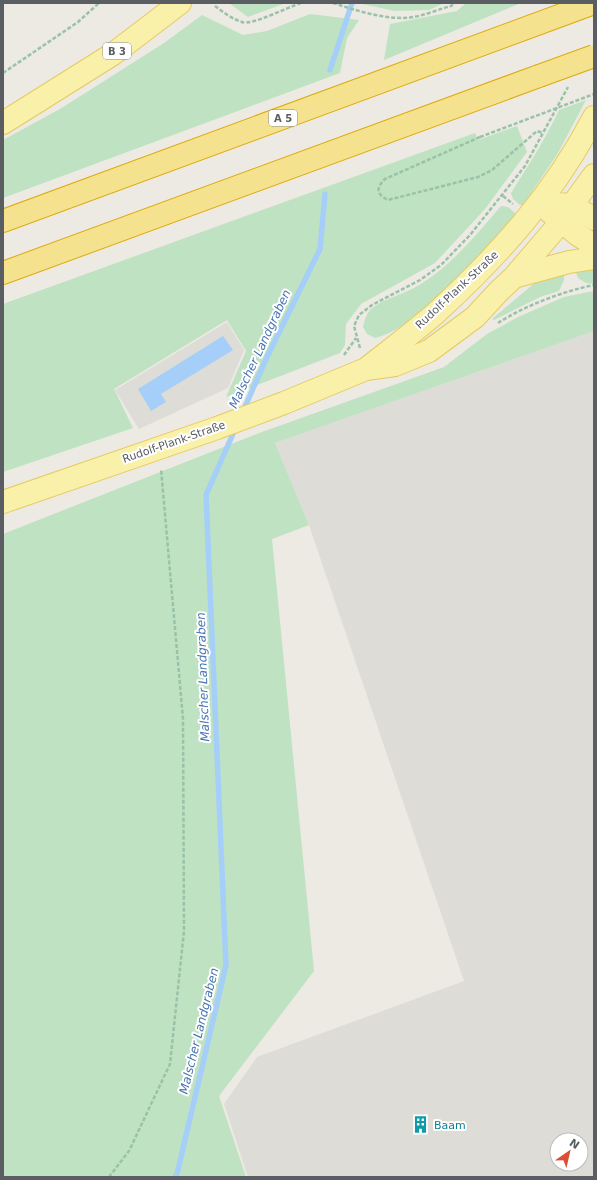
<svg xmlns="http://www.w3.org/2000/svg" width="597" height="1180" font-family="'DejaVu Sans',sans-serif">
  <rect width="100%" height="100%" fill="#eceae2"/>
  <path fill="#dddcd6" fill-rule="evenodd" d="M227 322 244 350 228 388 139 429 115 390Z
    M594 331V1177H248L224 1104 257 1057 464 981 309 525 275 443ZM557 1140H581V1164H557Z"/>
  <path fill="#bfe2c2" d="M229 3H286L248 17Z
    M358 3H444L429 10 395 11Z
    M466 3H521L384 60 390 24 457 11Z
    M310 14 359 20 347 38 340 73 3 198V140L60 109 164 43 202 15 243 35 267 31Z
    M586 100 558 153 523 205H520L513 199 511 193C528 166 545 140 559 110Z
    M517 126 527 152 485 209 435 263 361 304 346 324 345 345 340 353 226 397 246 351 227 320 114 389 133 428 3 472V304L475 133 478 140Z
    M501 206 508 207 516 214C487 247 459 280 425 308 409 321 395 333 375 338L367 334 363 327C364 322 366 315 370 310 380 300 401 295 414 288 450 268 475 236 501 206Z
    M564 269V280L559 291 540 297 494 320 492 319 537 281Z
    M575 269H594V284L586 283 578 278Z
    M594 291V331L275 443 309 525 272 539 314 971 219 1096 246 1177H3V534L262 432 444 367 487 334 518 317 564 297Z"/>
  <path fill="#a5cff9" d="M223 336 233 350 161 394 166 402 151 411 138 389Z"/>
  <g fill="none" stroke-linecap="round" stroke-linejoin="round">
    <path stroke="#a5cff9" stroke-width="5.5" d="M330 70 352 3
      M243 411 268 355 320 249 325 194
      M175 1177 177 1174 226 965 206 495 236 427"/>
    <defs>
      <path id="major" d="M3 123 113 54 180 3
        M557 204 572 205 594 219
        M550 212 578 235 594 245
        M514 277 569 262 594 258
        M366 369C390 350 414 332 437 312 500 254 554 194 594 117
        M3 502 217 428 284 403 366 369 395 365 429 351 475 317 499 291 514 277 561 222 572 205 594 175"/>
      <path id="highway" d="M3 221 594 3
        M3 273 539 76"/>
    </defs>
    <use href="#major" stroke="#e7ca5f" stroke-width="24"/>
    <use href="#highway" stroke="#deab0f" stroke-width="24"/>
    <path stroke="#99c2a8" stroke-width="2.5" stroke-dasharray="4 2" stroke-linecap="butt" d="M333 3C355 10 379 18 403 18 419 18 436 10 451 6L455 3
      M215 6C223 12 232 19 242 22 251 26 288 7 301 3
      M3 73 78 22 99 3
      M480 137 385 179C376 188 376 194 388 200L478 177 492 170 537 131 543 133
      M503 196 513 204
      M498 323C524 306 564 291 594 285
      M360 348 354 326 359 315 372 305 420 280 441 265 470 235 525 166 568 87
      M344 355 356 338
      M109 1177 129 1151 170 1064 184 931 183 719 161 469"/>
    <use href="#major" stroke="#f9f1a9" stroke-width="22"/>
    <use href="#highway" stroke="#f5e28f" stroke-width="22"/>
    <defs>
      <path id="highway-bridge" d="M539 76 594 56"/>
    </defs>
    <use href="#highway-bridge" stroke="#deab0f" stroke-width="24" stroke-linecap="butt"/>
    <path stroke="#99c2a8" stroke-width="2.5" stroke-dasharray="4 2" stroke-linecap="butt" d="M480 137 594 94"/>
    <use href="#highway-bridge" stroke="#f5e28f" stroke-width="22"/>
  </g>
  <defs>
    <symbol id="building-bare" viewBox="-9 -9 18 18"><path d="M-4-6H4V6H1V3H-1V6H-4ZM-2.5-4.3h1.7v1.8h-1.7ZM.8-4.3h1.7v1.8H.8ZM-2.5-1h1.7V.8h-1.7ZM.8-1h1.7V.8H.8Z" fill="#0f9aa8" stroke="#fff" stroke-width="2.5" paint-order="stroke"/></symbol>
  </defs>
  <g fill-rule="evenodd">
    <use href="#building-bare" x="408" y="1112" width="25" height="25"/>
  </g>
  <g text-anchor="middle" dominant-baseline="central" stroke-width="4" stroke-linejoin="round" paint-order="stroke">
    <g fill="#fff" stroke="#8c8e90" stroke-width="1">
      <rect x="103" y="43" width="28" height="16" rx="3"/>
      <rect x="269" y="110" width="28" height="16" rx="3"/>
    </g>
    <g font-size="10" font-weight="bold" fill="#5a5d61">
      <text x="117" y="51">B 3</text>
      <text x="283" y="118">A 5</text>
    </g>
    <g font-size="11" fill="#5a5d61" stroke="#fff">
      <text transform="translate(457 290) rotate(-43)">Rudolf-Plank-Straße</text>
      <text transform="translate(174 442) rotate(-19)">Rudolf-Plank-Straße</text>
    </g>
    <g font-size="11" fill="#0d838f" stroke="#fff" text-anchor="start">
      <text x="434" y="1125">Baam</text>
    </g>
    <g font-size="12" font-style="italic" fill="#4774b2" stroke="#fff">
      <text transform="translate(260 349) rotate(-65)">Malscher Landgraben</text>
      <text transform="translate(203 677) rotate(-92)">Malscher Landgraben</text>
      <text transform="translate(199 1031) rotate(-76)">Malscher Landgraben</text>
    </g>
  </g>
  <rect width="597" height="1180" fill="none" stroke="#5a5d61" stroke-width="8"/>
  <g transform="translate(569 1152) rotate(34)"><circle r="19" fill="#ffffff" stroke="#bdbec0"/>
  <path d="M0-3L7 15L0 10L-7 15Z" fill="#dd4e37"/>
  <text y="-6" font-size="11" font-weight="bold" text-anchor="middle" fill="#5a5d61">N</text>
  </g>
</svg>
